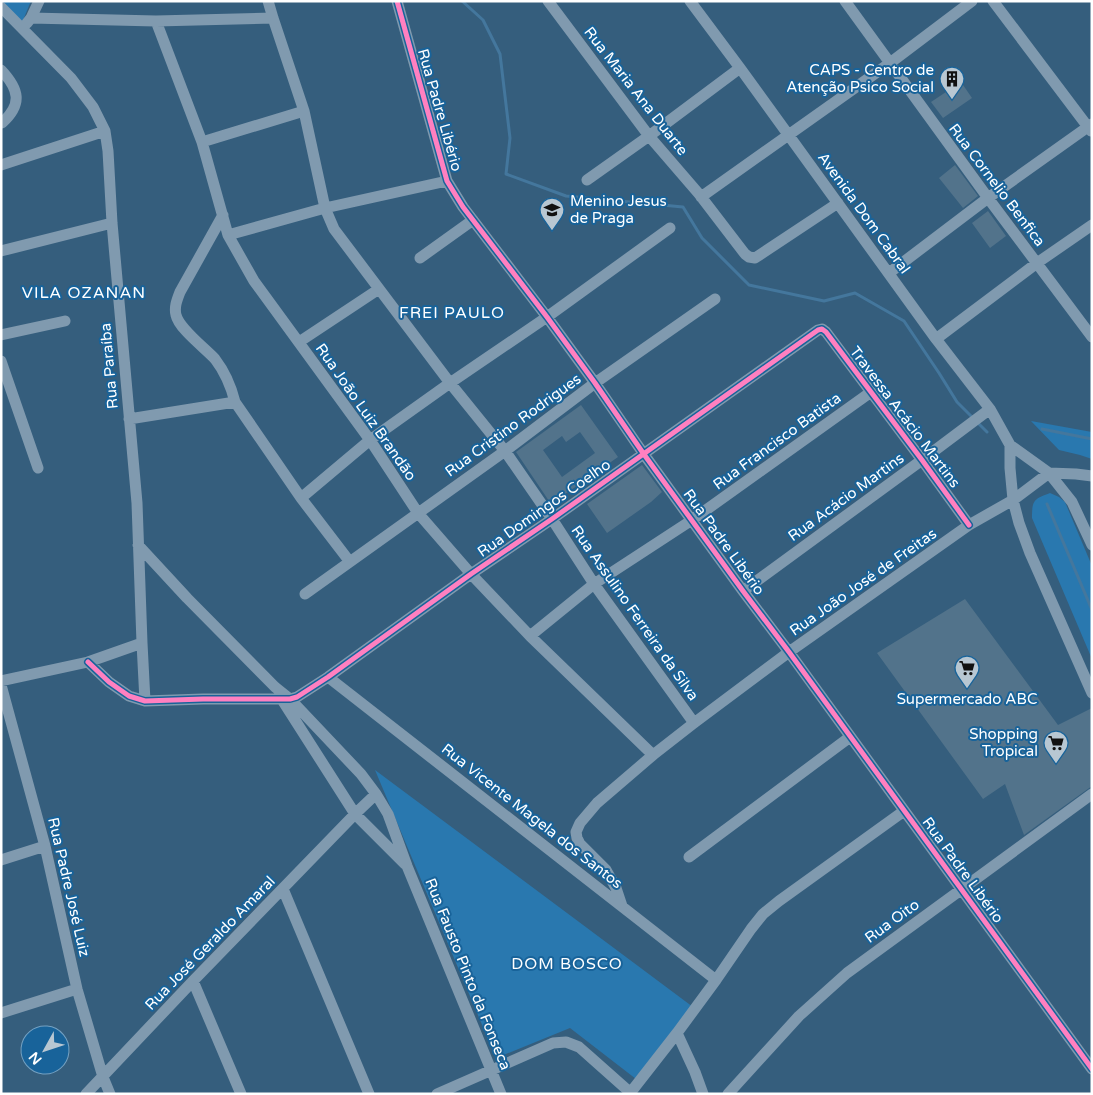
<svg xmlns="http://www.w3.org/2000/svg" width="1093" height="1095" font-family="'Varela Round',sans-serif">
  <rect width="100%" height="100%" fill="#355e7d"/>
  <path fill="#2978af" d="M1 1H31L21 25 1 5Z
    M1031 421 1092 432V459L1080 455 1059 450Z
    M1050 493 1059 497 1065 502 1092 566V659L1032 518C1032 500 1034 499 1050 493Z
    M375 770 693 1007 636 1079 570 1028 496 1058Z"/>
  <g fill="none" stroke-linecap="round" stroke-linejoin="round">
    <path stroke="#44779d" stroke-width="3" d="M462 1 483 20 500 54 510 138 506 174 566 196 683 207 702 238 749 285 824 301 855 293 904 321 939 373 957 402 987 432
      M1042 429 1092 439
      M1047 504 1092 610"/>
  </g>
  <path fill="#52738b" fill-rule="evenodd" d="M961 82 972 98 943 118 931 102Z
    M955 165 978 196 963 208 939 178Z
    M988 211 1006 236 990 248 972 223Z
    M581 405 618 457 551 504 516 452ZM580 432 595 453 562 477 543 450 562 436 566 442Z
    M642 465 662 492 651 502 607 533 587 504Z
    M965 599 1058 725 1092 708V786L1024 835 1005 784 983 799 877 653Z"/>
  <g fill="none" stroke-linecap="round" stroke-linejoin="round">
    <path stroke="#809aaf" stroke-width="11" d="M268 1 273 18 304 111 325 208 334 229 450 383 505 451 552 519 594 584 694 723
      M397 1 447 181 463 207 547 317 595 383 643 453 743 591 789 652 1092 1069
      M548 1 649 136 699 194 745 254 749 257 755 258 838 203
      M690 1 740 68 936 339 990 409 1010 445 1049 473 1072 502 1092 545
      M845 1 988 198 1092 337
      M993 1 1091 131
      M1 7 71 78 93 107 105 131 108 151 112 223 137 503 142 643 145 701
      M31 18 156 21 273 18
      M156 21 202 142 228 235 254 281 370 440 418 513 471 574 530 636 653 755
      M27 23 31 18 39 1
      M1 70C19 89 23 104 2 123
      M202 142 304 111
      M1 165 105 131
      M587 180 649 136 740 68
      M701 197 890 63 972 1
      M223 215 180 292C177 300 174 307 176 315 179 329 205 348 215 359 225 372 231 386 235 402L301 498 350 562
      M228 235 325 208 447 181
      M1 251 112 223
      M420 258 473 220
      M889 273 988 198 1092 124
      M1 335 65 321
      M936 339 1037 263 1092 225
      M299 342 379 289
      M1 361 38 468
      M129 419 235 402
      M1010 445V468L1013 500 1019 523 1030 553 1092 693
      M301 498 370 440 450 383 547 317 670 228
      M138 545 187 598 275 687 290 699 361 774 376 794 388 814 407 866 501 1094
      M743 591 922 460 990 409
      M305 594 505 451 595 383 715 299
      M530 636 594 584 692 520 871 392
      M88 662 109 682 129 696 145 701 203 699H290L297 697 328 677 471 574 552 519 818 330 822 329 826 332 922 460 969 525
      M328 677 716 980
      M1 681 88 662 142 643
      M1 685 45 846 77 989 103 1077 110 1094
      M279 695 355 814 405 864
      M689 857 850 737
      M1 860 45 846
      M283 889 369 1094
      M622 906 616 888 606 870 580 844 577 838 576 832 580 823 597 803 653 755 694 723 789 652 969 525 1013 500 1049 473 1076 474 1092 476
      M193 981 241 1094
      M1 1013 77 989
      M677 1033 695 1072 703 1094
      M631 1092 677 1033 716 980 751 929 763 914 779 901 904 811
      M86 1094 193 981 355 814 376 794
      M437 1094 553 1043 566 1042 579 1047 632 1094
      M728 1094 799 1016 847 973 1092 794"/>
    <defs>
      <path id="cycleway" d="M397 1 447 181 463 207 547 317 595 383 643 453 743 591 789 652 1092 1069
        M88 662 109 682 129 696 145 701 203 699H290L297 697 328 677 471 574 552 519 818 330 822 329 826 332 922 460 969 525"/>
    </defs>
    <use href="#cycleway" stroke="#18639a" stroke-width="8"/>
    <use href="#cycleway" stroke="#ff80c0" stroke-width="5"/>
  </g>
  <defs>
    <symbol id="building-pin" viewBox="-11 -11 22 30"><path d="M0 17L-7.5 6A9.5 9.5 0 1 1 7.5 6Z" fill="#b8c7d2" stroke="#18639a"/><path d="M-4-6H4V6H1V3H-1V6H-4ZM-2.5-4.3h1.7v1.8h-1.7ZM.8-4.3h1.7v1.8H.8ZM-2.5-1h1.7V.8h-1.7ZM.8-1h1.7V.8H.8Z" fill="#111"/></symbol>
    <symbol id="school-pin" viewBox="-11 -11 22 30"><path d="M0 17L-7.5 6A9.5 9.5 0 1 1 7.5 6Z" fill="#b8c7d2" stroke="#18639a"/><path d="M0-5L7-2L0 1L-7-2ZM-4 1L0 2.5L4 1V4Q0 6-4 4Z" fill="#111"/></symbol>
    <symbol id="supermarket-pin" viewBox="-11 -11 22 30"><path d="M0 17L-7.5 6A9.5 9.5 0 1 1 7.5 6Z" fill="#b8c7d2" stroke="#18639a"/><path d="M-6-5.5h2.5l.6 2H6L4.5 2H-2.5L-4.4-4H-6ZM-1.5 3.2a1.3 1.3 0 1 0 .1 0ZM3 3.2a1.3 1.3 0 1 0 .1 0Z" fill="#111"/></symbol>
  </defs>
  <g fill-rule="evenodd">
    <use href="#building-pin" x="938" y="65" width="28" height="38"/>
    <use href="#school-pin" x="538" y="196" width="28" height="38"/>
    <use href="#supermarket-pin" x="953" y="654" width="28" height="38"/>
    <use href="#supermarket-pin" x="1042" y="729" width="28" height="38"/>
  </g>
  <g text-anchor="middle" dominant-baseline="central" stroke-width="4" stroke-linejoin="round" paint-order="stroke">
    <g font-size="15" fill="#fff" stroke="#18639a" text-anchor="end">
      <text x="934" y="70">CAPS - Centro de<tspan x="934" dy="17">Atenção Psico Social</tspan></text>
      <text x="570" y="201" text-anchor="start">Menino Jesus<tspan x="570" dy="17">de Praga</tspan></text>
      <text x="967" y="699" text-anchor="middle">Supermercado ABC</text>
      <text x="1038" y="734">Shopping<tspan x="1038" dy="17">Tropical</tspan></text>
    </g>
    <g font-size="15" fill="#fff" stroke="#18639a">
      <text transform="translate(636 91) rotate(52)">Rua Maria Ana Duarte</text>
      <text transform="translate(440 110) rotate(74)">Rua Padre Libério</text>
      <text transform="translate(997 185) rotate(53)">Rua Cornelio Benfica</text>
      <text transform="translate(864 213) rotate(54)">Avenida Dom Cabral</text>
      <text transform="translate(109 366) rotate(-95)">Rua Paraíba</text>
      <text transform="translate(366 412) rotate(55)">Rua João Luiz Brandão</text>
      <text transform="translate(905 417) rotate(53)">Travessa Acácio Martins</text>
      <text transform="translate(513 425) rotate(-36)">Rua Cristino Rodrigues</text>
      <text transform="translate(777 441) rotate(-36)">Rua Francisco Batista</text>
      <text transform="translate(846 497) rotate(-36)">Rua Acácio Martins</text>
      <text transform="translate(544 508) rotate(-35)">Rua Domingos Coelho</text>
      <text transform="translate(724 542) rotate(54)">Rua Padre Libério</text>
      <text transform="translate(863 582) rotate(-35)">Rua João José de Freitas</text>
      <text transform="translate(635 613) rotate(55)">Rua Assulino Ferreira da Silva</text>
      <text transform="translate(532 816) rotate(38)">Rua Vicente Magela dos Santos</text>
      <text transform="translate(963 870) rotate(54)">Rua Padre Libério</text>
      <text transform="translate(69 887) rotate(77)">Rua Padre José Luiz</text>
      <text transform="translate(892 921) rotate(-36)">Rua Oito</text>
      <text transform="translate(210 943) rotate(-46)">Rua José Geraldo Amaral</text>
      <text transform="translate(468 974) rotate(68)">Rua Fausto Pinto da Fonseca</text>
    </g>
    <g font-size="16" letter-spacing="1" fill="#fff" stroke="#18639a">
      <text x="84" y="293">VILA OZANAN</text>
      <text x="452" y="313">FREI PAULO</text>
      <text x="567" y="964">DOM BOSCO</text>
    </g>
  </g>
  <rect width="1093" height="1095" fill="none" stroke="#ffffff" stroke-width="5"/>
  <g transform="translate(45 1050) rotate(230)"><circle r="24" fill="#18639a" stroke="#74a1c2"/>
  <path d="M0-4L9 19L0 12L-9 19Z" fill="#b8c7d2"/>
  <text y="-8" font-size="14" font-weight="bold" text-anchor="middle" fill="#ffffff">N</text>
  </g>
</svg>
